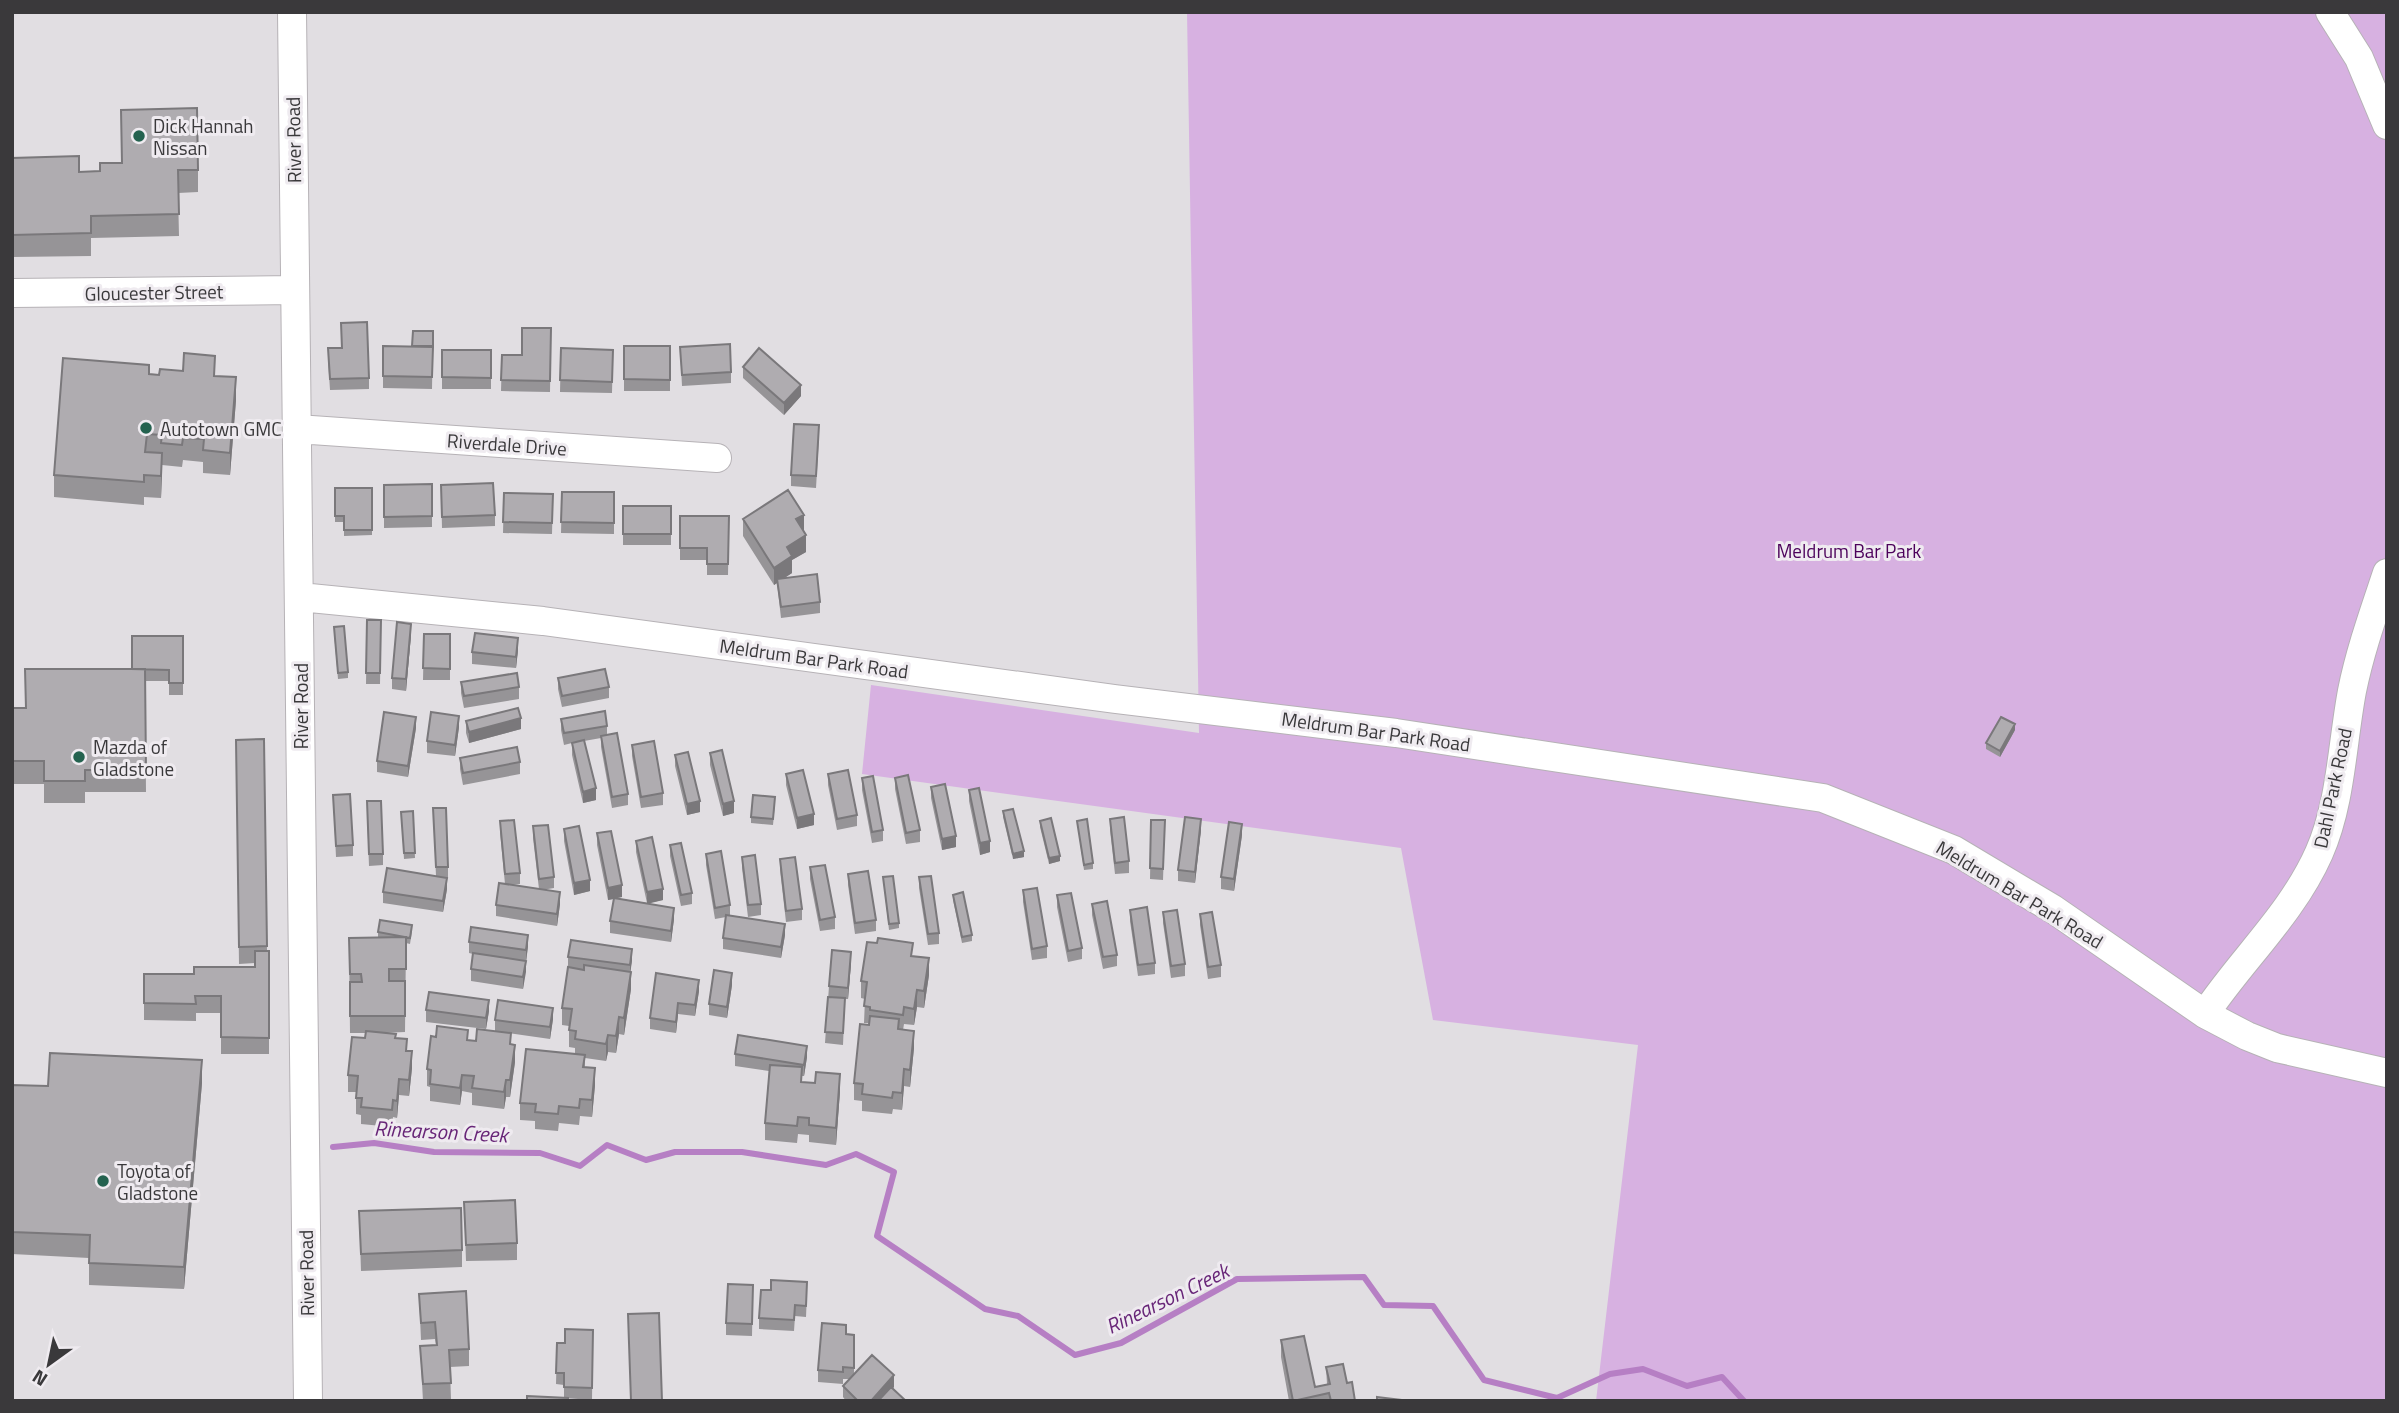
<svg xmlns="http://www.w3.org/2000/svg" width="2399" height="1413" font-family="'Titillium Web',sans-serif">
  <rect width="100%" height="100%" fill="#e1dee2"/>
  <path fill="#d7b1e1" d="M1187 12H2387V1401H1596L1638 1045 1433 1020 1401 848 862 774 871 685 1199 733Z"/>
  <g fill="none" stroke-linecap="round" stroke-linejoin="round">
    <path stroke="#b67fc4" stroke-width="6" d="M333 1147 374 1143 434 1152 540 1153 580 1166 607 1145 646 1160 675 1152H742L826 1165 856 1154 894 1172 877 1236 985 1309 1018 1316 1075 1355 1121 1343 1237 1279 1364 1277 1384 1305 1433 1306 1484 1380 1557 1398 1610 1374 1643 1369 1687 1386 1722 1377 1744 1401"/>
    <defs>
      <path id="minor" d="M292 12 308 1401
        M2330 12 2359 58 2387 125
        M12 293 295 290
        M297 429 717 458
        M300 597 543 621 1115 699 1396 733 1823 798 1954 850 2053 909 2205 1014 2247 1036 2277 1048 2387 1073
        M2205 1014C2241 960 2292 914 2319 853 2341 804 2342 744 2352 691 2360 651 2374 612 2387 573"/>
    </defs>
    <use href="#minor" stroke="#b6b2b6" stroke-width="30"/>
    <use href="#minor" stroke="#fff" stroke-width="28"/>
  </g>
  <path fill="#969497" d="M121 110 198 170V192L178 193 179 236 91 238V256L12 257V158L79 172 100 171 122 163Z
    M551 328 550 392 501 391 502 355H522Z
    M413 331H433L432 389 383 388V346L412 347Z
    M624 346H670V391H624Z
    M680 347 731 372V383L682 386Z
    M561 348 613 350 612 393 560 392Z
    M442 350H491V389H442Z
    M328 360 369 378V389L330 390Z
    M743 367 801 396 784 415 743 378Z
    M149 374 215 376 236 400 230 475 203 473V462L183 460 182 467 162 465 161 498 144 497V505L54 497V475Z
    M819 437 816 488 791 486V475Z
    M432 484V527L384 528V485Z
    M441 485 495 515V526L442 528Z
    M335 488H372V535L344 536V522H335Z
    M562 492H614V534L561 533Z
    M504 493 553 494 552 534 503 533Z
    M623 506H671V545H623Z
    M680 516H729L728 575H707V560H680Z
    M743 519 804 531 806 552 792 560V573L784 578 820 602V613L781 618 777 583 774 585 743 536Z
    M367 620H381L380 684H366Z
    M334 633 348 672V678L338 679Z
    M424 634H450V680H423Z
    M411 635 406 691 392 689V678Z
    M183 636V695H169V681H145L146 792H85V803H44V784H12V708H26L132 669Z
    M518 650 516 668 472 664V652Z
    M558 678 609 687V698L562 707 558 689Z
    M461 682 519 687V699L464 708 461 693Z
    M561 719 607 726V735L628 794V805L612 808 601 747V738L584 741 596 800 583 803 572 755V743L564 745 561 730Z
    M466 721 521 729 469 743 466 733Z
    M459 727 455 756 427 753V741Z
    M416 728 408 777 377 772V761Z
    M2015 730 2000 757 1986 749V743Z
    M264 739 267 951H269V1054H221V1013H196V1021L144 1020V974H194L255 967V963L239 964 236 740Z
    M632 745 663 793V805L641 808 632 756Z
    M710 753 734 813 723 816 710 765Z
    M675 755 700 812 687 815 675 766Z
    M460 758 520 762V774L463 785 460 769Z
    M786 774 814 825 797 829 786 785Z
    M828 774 857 815V826L837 830 828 785Z
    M862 778 883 830V841L872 843 862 790Z
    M895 778 920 830V842L906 844 895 789Z
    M931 787 956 847 942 850 931 798Z
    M969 790 990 852 980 855 969 801Z
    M333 795 353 845V856L336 857Z
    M775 803 773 825 751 823V817Z
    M433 808 448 867V878H447V889L443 912 383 903V892L436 876Z
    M413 811 415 858 404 859 401 812Z
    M1003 811 1024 857 1013 859 1003 817Z
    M367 813 383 854V865L369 866Z
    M1110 819 1129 861V873L1115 874 1110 830Z
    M1151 820H1165L1163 880 1150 879Z
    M500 821 520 873V884L511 885 539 889 533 838V826L554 877V888L542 890 560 904 557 926 496 916V905L505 884 500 832Z
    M1040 821 1060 861 1049 864 1040 827Z
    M1077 821 1093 863V869L1084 870Z
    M564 829 590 891 574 895 564 841Z
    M1201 830 1195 883 1178 881V870Z
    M597 833 622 897 615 898 647 903 636 852V841L663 900 648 903 674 919 671 942 610 933V921L614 899 608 900 597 845Z
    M1242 835 1234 891 1221 889V877Z
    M670 845 692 893V904L681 906 670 856Z
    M706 854 730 905V915L785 935 781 958 723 949V938L726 917 715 919 706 865Z
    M742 857 761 904V915L748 917 742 868Z
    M780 859 802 909V920L786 922 780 870Z
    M810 867 835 917V929L820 931 810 879Z
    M848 874 876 920V931L855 934 848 885Z
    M883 877 899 923V928L889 930Z
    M919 877 939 933V944L928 945 919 888Z
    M1023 890 1047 946V958L1032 960 1023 902Z
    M953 895 972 935V941L962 943 953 900Z
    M1057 895 1082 948V959L1068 962 1057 907Z
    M1092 904 1117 955V966L1103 969 1092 915Z
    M1130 910 1155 963V974L1138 976 1130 921Z
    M1163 912 1185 964V976L1171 978 1163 923Z
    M1200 914 1221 965V977L1208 979 1200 925Z
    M412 931 410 944 406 943 405 1032 380 1033 396 1038 407 1051 412 1068 409 1096 399 1095 397 1118 393 1117 392 1127 361 1124V1115L356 1114V1092H348V1075L365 1038 366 1033H350L349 938H378V932Z
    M469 942 528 946 523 989 471 981V969L473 954 469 953Z
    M913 956 929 975 924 1008 917 1007 914 1025 904 1024 903 1030 914 1048 910 1087 904 1086 902 1110 893 1109 892 1114 862 1111V1101L854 1100V1083L869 1023H864L865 999 861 998V981Z
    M568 957 632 960 630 972 631 989 624 1035 619 1034 616 1053 608 1052 606 1061 585 1058V1067L595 1085 592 1117 580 1116 579 1125 559 1123 558 1131 535 1129V1121L520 1120V1103L575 1054V1048L569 1047V1026L562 1025V1008L568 967Z
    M851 963 848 999H845L843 1045 825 1043 829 986Z
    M732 985 727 1018 709 1015V1004Z
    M699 991 695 1016 678 1014 676 1033 650 1029V1018Z
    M426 1010 489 1011 486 1029 426 1022Z
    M553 1019 550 1039 495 1031V1020Z
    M468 1040 511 1044 515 1062 510 1097H506L504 1109 472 1105V1093L462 1091 460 1105 430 1101V1087L427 1086V1069Z
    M735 1054 807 1057 804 1076H802V1082L840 1091 836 1145 809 1142V1135L798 1134 797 1143 765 1140V1123L769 1071 735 1066Z
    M202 1083 184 1289 89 1285V1258L12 1254V1085L48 1086Z
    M464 1202 517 1243V1260L466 1261Z
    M359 1211 462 1250V1267L361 1271Z
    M753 1285 752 1336 726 1335V1323Z
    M807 1293 806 1317 795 1316 794 1331 759 1329V1318Z
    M419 1294 469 1349V1366L450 1367 451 1400 423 1401 420 1346 436 1345 435 1339 421 1340Z
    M593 1330 592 1400 564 1398V1385L556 1384 557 1343H565Z
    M846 1334 854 1335V1374L894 1387 893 1388 906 1401H846L843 1397V1386L849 1379H843V1384L818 1382V1370Z
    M1281 1340 1315 1387 1327 1384 1326 1367 1347 1383 1355 1401H1289L1281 1357Z"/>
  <path fill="#7a787b" d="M236 377V400L230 475V453Z
    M801 385V396L784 415V403Z
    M162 453V475L161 498V476Z
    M804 515V532L796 519Z
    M806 535V552L792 560V573L774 585V568L787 547Z
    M411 624V635L406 691V679Z
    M518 638V650L516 668V657Z
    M459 716V727L455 756V745Z
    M416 717V728L408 777V766Z
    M521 718V729L469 743V732Z
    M2015 724V730L2000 757V751Z
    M596 788V800L583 803V792Z
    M700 801V812L687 815V804Z
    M734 801V813L723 816V804Z
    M814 814V825L797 829V818Z
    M1201 819V830L1195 883V872Z
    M1242 824V835L1234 891V879Z
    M956 836V847L942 850V839Z
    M990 841V852L980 855V843Z
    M1024 851V857L1013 859V854Z
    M1060 856V861L1049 864V858Z
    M447 878V889L443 912V901Z
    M590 880V891L574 895V883Z
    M622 885V897L608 900V888Z
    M663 889V900L647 904V892Z
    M560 892V904L557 926V914Z
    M674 908V919L671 942V931Z
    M785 924V935L781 958V947Z
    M528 935V946L526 961V950Z
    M632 949V960L630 976V965Z
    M851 952V963L848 999V988Z
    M929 958V975L924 1008V991Z
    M526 961V972L523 989V977Z
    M631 972V989L624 1035V1018Z
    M732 973V985L727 1018V1007Z
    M699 980V991L695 1016V1005Z
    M917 990V1007L914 1025V1009Z
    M489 1000V1011L486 1029V1018Z
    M678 1003V1014L676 1033V1022Z
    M553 1008V1019L550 1039V1027Z
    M619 1017V1034L616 1053V1036Z
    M914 1031V1048L910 1087V1070Z
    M608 1035V1052L606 1061V1044Z
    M515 1045V1062L510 1097V1080Z
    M807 1046V1057L804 1076V1065Z
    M412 1051V1068L409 1096V1080Z
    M202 1060V1083L184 1289V1267Z
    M595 1068V1085L592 1117V1100Z
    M904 1069V1086L902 1110V1093Z
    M840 1074V1091L836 1145V1128Z
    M462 1075V1091L460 1105V1088Z
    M399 1079V1095L397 1118V1101Z
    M506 1080V1097L504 1109V1092Z
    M894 1375V1387L881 1401H871Z"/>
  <path fill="#afacb0" stroke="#7a787b" stroke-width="2" d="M197 108 198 170H178L179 214 91 216V233L12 235V158L79 156V172L100 171V163H122L121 110Z
    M367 322 369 378 330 379 328 348H342L341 323Z
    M522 328H551L550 381 501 380 502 355H522Z
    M413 331H433V346H412Z
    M730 344 731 372 682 375 680 347Z
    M383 346 433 347 432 377 383 376Z
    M624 346H670V380L624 379Z
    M561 348 613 350 612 382 560 380Z
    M759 348 801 385 784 403 743 367Z
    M442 350H491V378L442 377Z
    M184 353 215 356 214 376 236 377 230 453 203 450 204 439 183 438 182 445 161 443 162 435 147 434 145 452 162 453 161 476 144 475V482L54 475 63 358 149 365V374L159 375 160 369 183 371Z
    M794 424 819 425 816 476 791 475Z
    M493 483 495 515 442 517 441 485Z
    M432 484V516L384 517V485Z
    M335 488H372V530H344V516H335Z
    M788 490 804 515 796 519 806 535 787 547 792 556 774 568 743 519Z
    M562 492H614V523L561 522Z
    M504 493 553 494 552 523 503 522Z
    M623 506H671V534H623Z
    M680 516H729L728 564H707V548H680Z
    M817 574 820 602 781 607 777 579Z
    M367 620H381L380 673H366Z
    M397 622 411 624 406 679 392 678Z
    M344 626 348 672 338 673 334 627Z
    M475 633 518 638 516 657 472 652Z
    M424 634H450V669L423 668Z
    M132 636H183V683H169V670L132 669Z
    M25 669H145L146 770H85V781H44V761H12V708H26Z
    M605 669 609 687 562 696 558 678Z
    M517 673 519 687 464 696 461 682Z
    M518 708 521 718 469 732 466 721Z
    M605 711 607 726 564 733 561 719Z
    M384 712 416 717 408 766 377 761Z
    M431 712 459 716 455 745 427 741Z
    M2001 717 2015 724 2000 751 1986 743Z
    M617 733 628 794 612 797 601 736Z
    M264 739 267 946 239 947 236 740Z
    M584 740 596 788 583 792 572 743Z
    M654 741 663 793 641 797 632 745Z
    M517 747 520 762 463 773 460 758Z
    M722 750 734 801 723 804 710 753Z
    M688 752 700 801 687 804 675 755Z
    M803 770 814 814 797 818 786 774Z
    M848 770 857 815 837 819 828 774Z
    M908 775 920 830 906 833 895 778Z
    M873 776 883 830 872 832 862 778Z
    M945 784 956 836 942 839 931 787Z
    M979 788 990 841 980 843 969 790Z
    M350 794 353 845 336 846 333 795Z
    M753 795 775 797 773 819 751 817Z
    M367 801H381L383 854H369Z
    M433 808H446L448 867H436Z
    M1013 809 1024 851 1013 854 1003 811Z
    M413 811 415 853H404L401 812Z
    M1124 817 1129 861 1115 863 1110 819Z
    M1185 817 1201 819 1195 872 1178 870Z
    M1051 818 1060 856 1049 858 1040 821Z
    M1087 819 1093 863 1084 865 1077 821Z
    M514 820 520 873 505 874 500 821Z
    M1151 820H1165L1163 869 1150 868Z
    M1229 822 1242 824 1234 879 1221 877Z
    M548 825 554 877 539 879 533 826Z
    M579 826 590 880 574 883 564 829Z
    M611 831 622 885 608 888 597 833Z
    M652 837 663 889 647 892 636 841Z
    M681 843 692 893 681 895 670 845Z
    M721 851 730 905 715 908 706 854Z
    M755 855 761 904 748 905 742 857Z
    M795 857 802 909 786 911 780 859Z
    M825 865 835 917 820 920 810 867Z
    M387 868 447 878 443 901 383 892Z
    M868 871 876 920 855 923 848 874Z
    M893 876 899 923 889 924 883 877Z
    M931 876 939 933 928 934 919 877Z
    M499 883 560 892 557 914 496 905Z
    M1037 888 1047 946 1032 949 1023 890Z
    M963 892 972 935 962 937 953 895Z
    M1071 893 1082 948 1068 951 1057 895Z
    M614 898 674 908 671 931 610 921Z
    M1107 901 1117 955 1103 957 1092 904Z
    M1147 907 1155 963 1138 965 1130 910Z
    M1177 910 1185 964 1171 966 1163 912Z
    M1212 912 1221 965 1208 967 1200 914Z
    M726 915 785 924 781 947 723 938Z
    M380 920 412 925 410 938 378 932Z
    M471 927 528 935 526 950 469 942Z
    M406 937V969H389V981H405V1016H350V982H362L361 974H350L349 938Z
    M878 938 913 943 911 956 929 958 924 991 917 990 914 1009 904 1007 903 1015 870 1010V1007L864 1006 867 982 861 981 867 942 877 943Z
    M571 940 632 949 630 965 568 957Z
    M832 950 851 952 848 988 829 986Z
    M255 951H269V1038L221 1037V996H195L196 1004 144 1003V974H194V967H255Z
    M473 953 526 961 523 977 471 969Z
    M584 965 631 972 624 1018 619 1017 616 1036 608 1035 606 1044 575 1039 576 1031 569 1030 572 1009 562 1008 568 967 584 970Z
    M714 970 732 973 727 1007 709 1004Z
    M656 973 699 980 695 1005 678 1003 676 1022 650 1018Z
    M429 992 489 1000 486 1018 426 1010Z
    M828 997 845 998 843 1033 825 1032Z
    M498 1000 553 1008 550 1027 495 1020Z
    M870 1016 899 1019 898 1029 914 1031 910 1070 904 1069 902 1093 893 1092 892 1098 862 1094 863 1084 854 1083 860 1024 869 1025Z
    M437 1026 468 1030 467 1040 476 1041 477 1029 511 1033 510 1044 515 1045 510 1080H506L504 1092 472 1088 474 1076 462 1075 460 1088 430 1084 431 1070 427 1069 431 1036 436 1037Z
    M366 1031 396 1034 395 1038 407 1039 406 1051H412L409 1080 399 1079 397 1101 393 1100 392 1110 361 1107 362 1098H356L358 1076 348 1075 352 1037 365 1038Z
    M738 1035 807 1046 804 1065 735 1054Z
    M526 1049 585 1055 583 1067 595 1068 592 1100 580 1099 579 1108 559 1106 558 1114 535 1112 536 1104 520 1103Z
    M50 1053 202 1060 184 1267 89 1263 90 1235 12 1232V1085L48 1086Z
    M770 1065 802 1067 801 1082 815 1083 816 1072 840 1074 836 1128 809 1125V1118L798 1117 797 1126 765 1123Z
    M515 1200 517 1243 466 1245 464 1202Z
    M461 1208 462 1250 361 1254 359 1211Z
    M771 1280 807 1282 806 1306 795 1305 794 1320 759 1318 761 1290H771Z
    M728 1284 753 1285 752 1324 726 1323Z
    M466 1291 469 1349 449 1350 451 1383 423 1384 420 1346 437 1345 435 1322 421 1323 419 1294Z
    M659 1313 662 1401H631L628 1314Z
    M822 1323 846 1325V1334L854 1335V1368L843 1367V1372L818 1370Z
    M565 1329 593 1330 592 1388 564 1387V1373H556L557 1343H565Z
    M1304 1336 1315 1387 1330 1384 1326 1367 1343 1364 1347 1383 1352 1382 1355 1401H1331L1329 1393 1293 1401 1281 1340Z
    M872 1355 894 1375 871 1401H858L843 1386Z
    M891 1387 906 1401H878Z
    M527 1396 568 1398V1401H527Z
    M1377 1397 1401 1400V1401H1377Z"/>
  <g fill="#24624f" stroke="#efebf0" stroke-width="2.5">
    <circle cx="139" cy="136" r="7"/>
    <circle cx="146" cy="428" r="7"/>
    <circle cx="79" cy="757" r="7"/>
    <circle cx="103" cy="1181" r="7"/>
  </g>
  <g text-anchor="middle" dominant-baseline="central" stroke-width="6" stroke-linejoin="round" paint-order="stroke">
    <g font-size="19" fill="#3a393b" stroke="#efebf0" text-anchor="start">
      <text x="153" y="125">Dick Hannah<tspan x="153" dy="22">Nissan</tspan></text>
      <text x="160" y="428">Autotown GMC</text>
      <text x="93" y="746">Mazda of<tspan x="93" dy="22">Gladstone</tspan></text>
      <text x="117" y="1170">Toyota of<tspan x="117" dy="22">Gladstone</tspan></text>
    </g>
    <g font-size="19" fill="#3a393b" stroke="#efebf0">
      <text transform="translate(293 140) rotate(-91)">River Road</text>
      <text transform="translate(154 292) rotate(-1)">Gloucester Street</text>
      <text transform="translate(507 444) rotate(4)">Riverdale Drive</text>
      <text transform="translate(814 658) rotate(8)">Meldrum Bar Park Road</text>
      <text transform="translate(300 706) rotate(-90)">River Road</text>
      <text transform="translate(1376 731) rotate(8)">Meldrum Bar Park Road</text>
      <text transform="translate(2332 788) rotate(-78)">Dahl Park Road</text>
      <text transform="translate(2020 894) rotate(31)">Meldrum Bar Park Road</text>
      <text transform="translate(306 1273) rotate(-91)">River Road</text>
    </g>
    <g font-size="19" fill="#4c025b" stroke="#efebf0">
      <text x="1849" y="550">Meldrum Bar Park</text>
    </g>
    <g font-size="21" font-style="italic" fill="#682678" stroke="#efebf0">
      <text transform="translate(441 1131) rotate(3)">Rinearson Creek</text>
      <text transform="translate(1167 1298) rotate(-26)">Rinearson Creek</text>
    </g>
  </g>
  <rect width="2399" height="1413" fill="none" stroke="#3a393b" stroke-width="28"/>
  <g transform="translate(49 1364) rotate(213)" stroke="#efebf0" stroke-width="5" paint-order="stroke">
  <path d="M0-5L12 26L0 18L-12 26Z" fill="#3a393b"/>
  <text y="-10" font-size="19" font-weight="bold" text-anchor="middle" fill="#3a393b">N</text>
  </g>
</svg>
